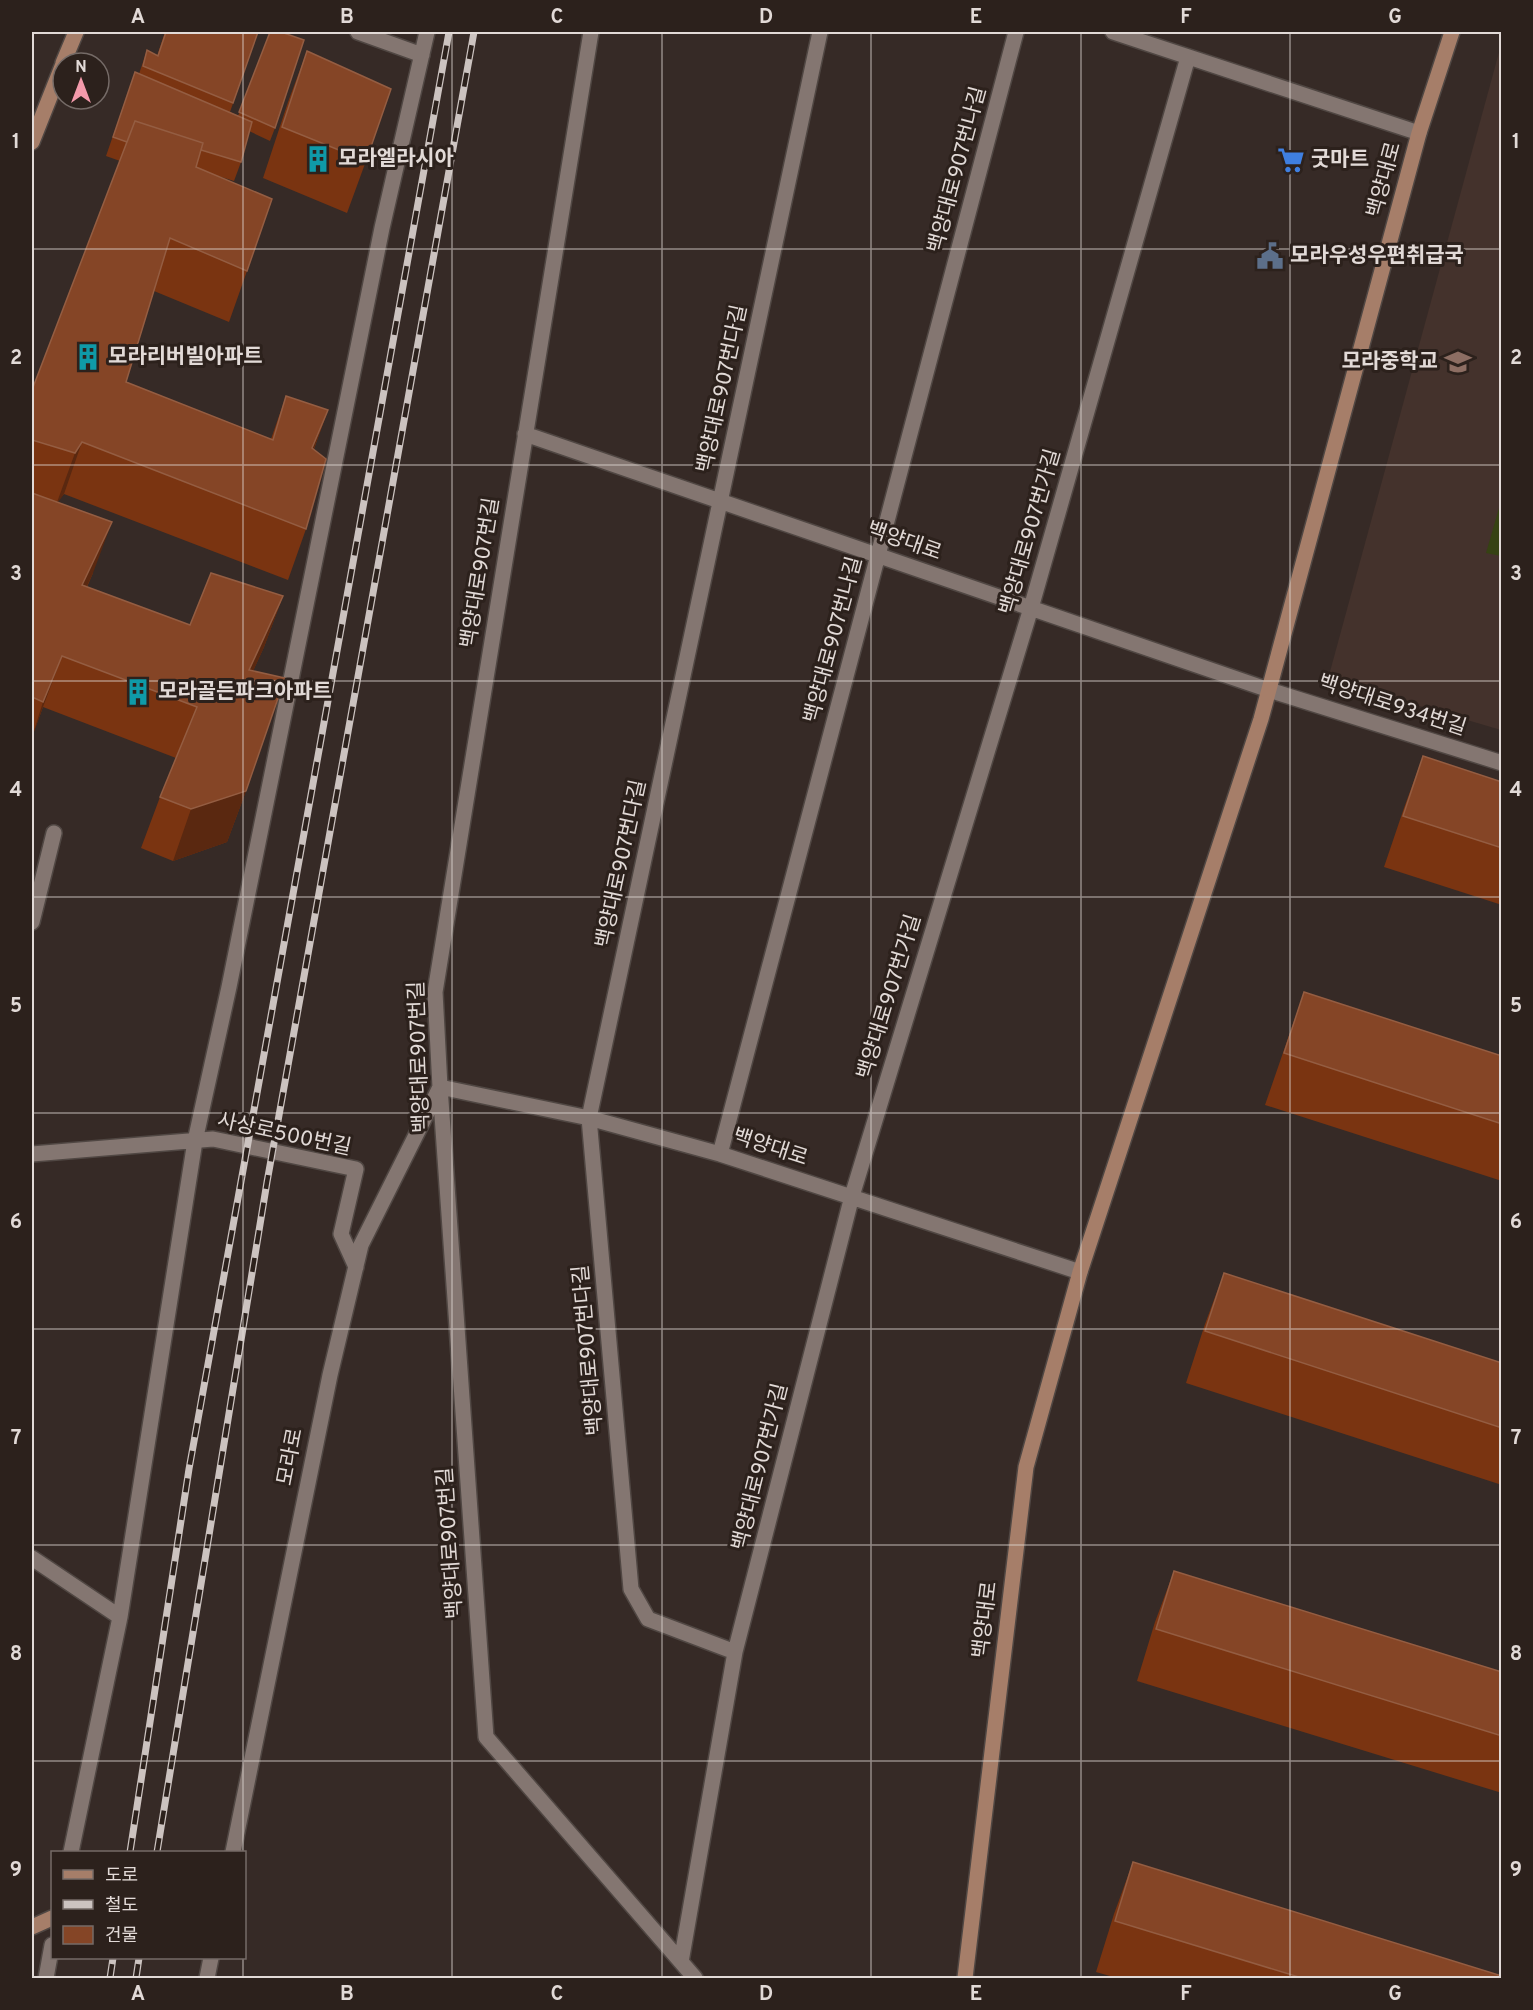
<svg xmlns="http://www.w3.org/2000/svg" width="1533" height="2010" font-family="Overpass,'Noto Sans KR',sans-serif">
  <rect width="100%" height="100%" fill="#362a26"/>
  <path fill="#44322c" d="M1501 45V730L1328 679Z"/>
  <path fill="#364213" d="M1501 501 1502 556H1501L1486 553Z"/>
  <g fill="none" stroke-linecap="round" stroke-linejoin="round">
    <defs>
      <path id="minor" d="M358 32 422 55
        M591 32 435 992 440 1087 486 1737 695 1978
        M1113 32 1419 133
        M525 434 1269 690 1502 763
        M32 922 54 833
        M32 1154 213 1139 356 1169 341 1234 356 1267
        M720 1154 1016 32
        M32 1558 120 1617
        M735 1652 648 1619 631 1589 589 1118 820 32
        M71 1852 120 1617 195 1141 229 987 382 228 427 32
        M233 1852 330 1375 361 1245 440 1087 589 1118 720 1154 1080 1272
        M681 1962 735 1652 852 1196 1031 608 1188 57
        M46 1978 52 1945
        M207 1978 211 1958"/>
      <path id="secondary" d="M63 63 76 32
        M32 142 63 64
        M32 1927 52 1918
        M965 1978 1026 1467 1080 1272 1261 719 1419 133 1452 32"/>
    </defs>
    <use href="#minor" stroke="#504743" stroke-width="18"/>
    <use href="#secondary" stroke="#504743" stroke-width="18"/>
    <use href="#minor" stroke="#847671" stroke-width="15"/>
    <use href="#secondary" stroke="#a67e69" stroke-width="15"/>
    <defs>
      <path id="rail" d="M130 1852 189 1469 449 32
        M157 1852 267 1182 474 32
        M110 1978 113 1958
        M136 1978 139 1958"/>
    </defs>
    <use href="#rail" stroke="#ccc3c0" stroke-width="7"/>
    <use href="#rail" stroke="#2c211c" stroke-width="4.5" stroke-dasharray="14" stroke-linecap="butt"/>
  </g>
  <path fill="#7a3411" d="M165 32H258L230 112 238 116 270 32 275 128 270 141 249 131 241 162 234 181 218 176 247 271 229 322 154 291 126 382 271 439 286 396 328 410 314 449 306 529 288 580 64 494 57 502 93 573 87 587 190 625 283 596 264 647 253 671 246 791 227 842 173 861 141 848 160 797 176 758 43 707 32 737V390L120 161 106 156 135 72 139 74 147 50 157 56Z
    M307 51 366 161 347 213 263 178 288 102Z
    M1423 756 1502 782V905L1384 867 1404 808Z
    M1304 992 1502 1056V1181L1265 1105 1286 1044Z
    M1224 1273 1502 1363V1485L1186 1383 1205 1324Z
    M1174 1571 1502 1672V1793L1137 1681 1155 1622Z
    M1133 1862 1502 1978H1117L1096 1972 1114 1914Z"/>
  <path fill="#5a2810" d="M328 410 309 462 312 448Z
    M82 442 64 494 56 505 75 453Z
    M112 522 93 573 64 636 82 585Z
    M283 596 264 647 230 722 249 670Z
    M62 656 43 707 32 737 43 702Z
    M246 791 227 842 173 861 191 809Z"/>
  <path fill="#854526" stroke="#945d42" stroke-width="1.5" d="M166 32H258L233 103 143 66 147 50 158 56Z
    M270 32H281L304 40 275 128 239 112Z
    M307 51 391 89 366 161 282 127Z
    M135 72 252 122 241 162 201 150 203 143 135 121 127 142 113 137Z
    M135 121 203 143 196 167 272 199 247 271 170 238 126 382 273 440 286 396 328 410 312 448 326 459 306 529 82 442 75 453 32 440V390Z
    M32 493 112 522 82 585 190 625 211 573 283 596 249 670 285 678 246 791 191 809 160 797 197 707 62 656 43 702 32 697Z
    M1423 756 1502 782V848L1403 816Z
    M1304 992 1502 1056V1124L1284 1053Z
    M1224 1273 1502 1363V1428L1205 1331Z
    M1174 1571 1502 1672V1736L1156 1629Z
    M1133 1862 1502 1976V1978H1302L1115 1921Z"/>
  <path fill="none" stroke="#e2dad7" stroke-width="1.5" stroke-opacity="0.55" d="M243 32V1852M452 32V1978M662 32V1978M871 32V1978M1081 32V1978M1290 32V1978M32 249H1502M32 465H1502M32 681H1502M32 897H1502M32 1113H1502M32 1329H1502M32 1545H1502M32 1761H1502M243 1958V1978"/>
  <defs>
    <symbol id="building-bare" viewBox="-9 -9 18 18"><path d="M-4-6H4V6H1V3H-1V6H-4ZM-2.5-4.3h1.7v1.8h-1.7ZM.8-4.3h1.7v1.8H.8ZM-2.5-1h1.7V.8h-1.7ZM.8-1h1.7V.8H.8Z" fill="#0f9aa8" stroke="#2c211c" stroke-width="2.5" paint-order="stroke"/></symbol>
    <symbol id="supermarket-bare" viewBox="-9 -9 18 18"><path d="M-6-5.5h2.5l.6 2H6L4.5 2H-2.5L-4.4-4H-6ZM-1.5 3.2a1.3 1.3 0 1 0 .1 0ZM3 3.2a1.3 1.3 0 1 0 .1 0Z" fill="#3f7fe0" stroke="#2c211c" stroke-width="2.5" paint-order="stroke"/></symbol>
    <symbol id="civic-bare" viewBox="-9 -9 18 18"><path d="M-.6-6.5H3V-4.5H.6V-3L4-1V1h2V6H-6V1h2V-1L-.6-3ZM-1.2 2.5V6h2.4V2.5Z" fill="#5c6f8a" stroke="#2c211c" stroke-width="2.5" paint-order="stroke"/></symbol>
    <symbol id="school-bare" viewBox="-9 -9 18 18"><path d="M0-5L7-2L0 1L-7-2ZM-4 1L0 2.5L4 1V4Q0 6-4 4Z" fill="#8d6e63" stroke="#2c211c" stroke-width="2.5" paint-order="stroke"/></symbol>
  </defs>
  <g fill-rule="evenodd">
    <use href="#building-bare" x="299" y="140" width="38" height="38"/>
    <use href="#supermarket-bare" x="1272" y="141" width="38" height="38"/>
    <use href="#civic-bare" x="1251" y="237" width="38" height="38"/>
    <use href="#building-bare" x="69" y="338" width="38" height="38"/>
    <use href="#school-bare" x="1439" y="343" width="38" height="38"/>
    <use href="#building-bare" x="119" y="673" width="38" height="38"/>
  </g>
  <g text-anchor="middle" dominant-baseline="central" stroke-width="6" stroke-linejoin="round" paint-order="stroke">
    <g font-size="21" font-weight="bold" fill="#e2dad7" stroke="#2c211c" text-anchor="start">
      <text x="338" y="159">모라엘라시아</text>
      <text x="1311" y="160">굿마트</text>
      <text x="1290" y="256">모라우성우편취급국</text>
      <text x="108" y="357">모라리버빌아파트</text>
      <text x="1438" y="362" text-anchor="end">모라중학교</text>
      <text x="158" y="692">모라골든파크아파트</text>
    </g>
    <g font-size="21" fill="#e2dad7" stroke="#2c211c">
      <text transform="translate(958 170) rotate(-75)">백양대로907번나길</text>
      <text transform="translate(1385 180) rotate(-75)">백양대로</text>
      <text transform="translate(723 389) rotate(-78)">백양대로907번다길</text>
      <text transform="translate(1031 532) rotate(-74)">백양대로907번가길</text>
      <text transform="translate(904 542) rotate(19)">백양대로</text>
      <text transform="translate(481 573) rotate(-81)">백양대로907번길</text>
      <text transform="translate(834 640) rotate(-75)">백양대로907번나길</text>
      <text transform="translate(1392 706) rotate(18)">백양대로934번길</text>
      <text transform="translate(622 864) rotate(-78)">백양대로907번다길</text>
      <text transform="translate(890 997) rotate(-73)">백양대로907번가길</text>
      <text transform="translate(420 1057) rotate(-92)">백양대로907번길</text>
      <text transform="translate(284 1135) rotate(12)">사상로500번길</text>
      <text transform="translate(770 1148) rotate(18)">백양대로</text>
      <text transform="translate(589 1350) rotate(-95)">백양대로907번다길</text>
      <text transform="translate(291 1457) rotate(-79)">모라로</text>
      <text transform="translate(761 1467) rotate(-76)">백양대로907번가길</text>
      <text transform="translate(451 1543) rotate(-94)">백양대로907번길</text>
      <text transform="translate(986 1620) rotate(-83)">백양대로</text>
    </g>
  </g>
  <rect width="1533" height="2010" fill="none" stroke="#2c211c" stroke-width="66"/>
  <rect x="51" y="1851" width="195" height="108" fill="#2c211c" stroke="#756b67" stroke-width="1.5"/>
  <rect x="63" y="1870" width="30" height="9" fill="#a67e69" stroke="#756b67" stroke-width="1.5"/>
  <text x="105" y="1881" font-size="18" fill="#e2dad7">도로</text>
  <rect x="63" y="1900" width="30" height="9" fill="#ccc3c0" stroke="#756b67" stroke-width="1.5"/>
  <text x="105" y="1911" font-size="18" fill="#e2dad7">철도</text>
  <rect x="63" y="1926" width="30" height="18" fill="#854526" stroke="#756b67" stroke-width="1.5"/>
  <text x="105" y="1941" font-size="18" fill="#e2dad7">건물</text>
  <g transform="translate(81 81)"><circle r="28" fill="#2c211c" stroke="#756b67" stroke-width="1.5"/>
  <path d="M0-4.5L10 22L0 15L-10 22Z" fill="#f39aab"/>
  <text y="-9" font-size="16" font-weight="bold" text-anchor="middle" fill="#e2dad7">N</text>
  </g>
  <rect x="33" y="33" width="1467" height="1944" fill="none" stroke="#e2dad7" stroke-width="2"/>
  <g font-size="20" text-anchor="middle" font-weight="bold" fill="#e2dad7">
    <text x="138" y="23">A</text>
    <text x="347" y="23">B</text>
    <text x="557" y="23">C</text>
    <text x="766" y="23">D</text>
    <text x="976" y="23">E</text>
    <text x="1186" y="23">F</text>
    <text x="1395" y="23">G</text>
    <text x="16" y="148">1</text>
    <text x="1516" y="148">1</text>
    <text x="16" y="364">2</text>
    <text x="1516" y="364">2</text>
    <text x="16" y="580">3</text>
    <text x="1516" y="580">3</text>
    <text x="16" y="796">4</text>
    <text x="1516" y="796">4</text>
    <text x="16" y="1012">5</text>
    <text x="1516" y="1012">5</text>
    <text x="16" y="1228">6</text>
    <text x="1516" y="1228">6</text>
    <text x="16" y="1444">7</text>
    <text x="1516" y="1444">7</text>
    <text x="16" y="1660">8</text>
    <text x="1516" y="1660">8</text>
    <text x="16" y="1876">9</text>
    <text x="1516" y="1876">9</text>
    <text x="138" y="2000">A</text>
    <text x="347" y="2000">B</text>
    <text x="557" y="2000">C</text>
    <text x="766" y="2000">D</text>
    <text x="976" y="2000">E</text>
    <text x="1186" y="2000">F</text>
    <text x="1395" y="2000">G</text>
  </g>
</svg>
